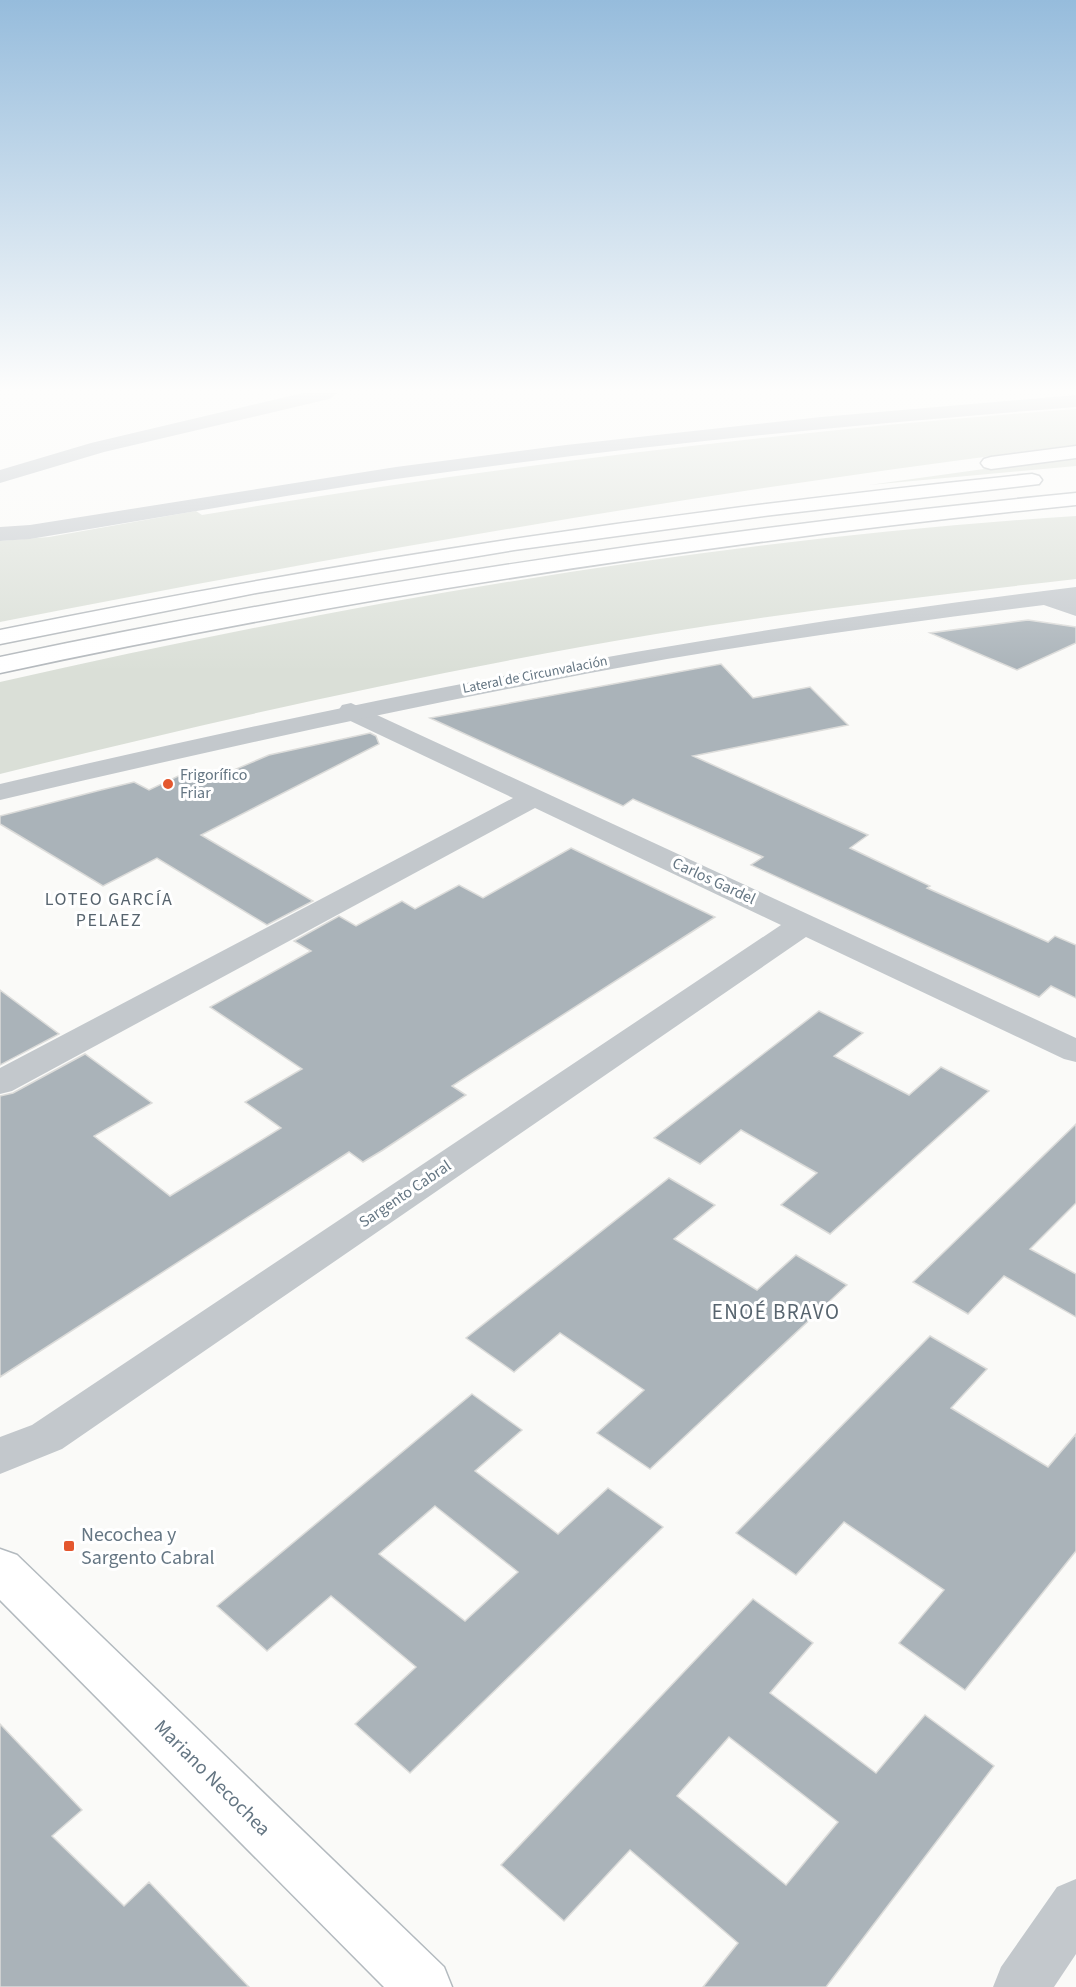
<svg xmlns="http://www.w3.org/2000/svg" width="1076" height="1987" font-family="'Source Sans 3',sans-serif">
  <rect width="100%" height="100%" fill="#fafaf8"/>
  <path fill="#dadfd7" d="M1076 409V445C715 490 357 552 0 622V541L49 537 196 511 202 515C492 467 783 431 1076 409Z
    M1076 456V466L869 485Z
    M1076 516V579C936 595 795 611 656 634 435 671 217 720 0 774V682C353 602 714 539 1076 516Z"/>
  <path fill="#aab3b9" stroke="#dcdcda" stroke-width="1.5" fill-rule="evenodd" d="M1028 620 1076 627V643L1017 670 930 633Z
    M721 664 753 698 810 687 848 725 693 756 868 835 850 848 930 886 927 888 1048 942 1055 936 1076 945V998L1051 986 1039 997 751 865 763 857 633 799 623 806 430 718Z
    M370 733 376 736 379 744 201 835 313 901 267 925 157 858 103 886 0 824V816L101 790 134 782 149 790 193 769 213 779 269 755Z
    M571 848 715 917 452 1086 466 1095 383 1150 363 1162 349 1152 0 1377V1096L13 1093 85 1054 152 1103 94 1136 170 1196 281 1128 245 1102 302 1069 210 1007 311 951 294 941 339 916 356 926 402 901 415 909 459 885 483 898Z
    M0 990 59 1034 0 1065Z
    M819 1011 863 1033 834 1056 909 1095 941 1067 989 1091 830 1234 781 1205 817 1173 741 1130 700 1164 654 1138Z
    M1076 1124V1203L1030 1249 1076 1274V1317L1004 1276 968 1314 913 1282Z
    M669 1178 715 1205 674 1239 757 1290 796 1255 847 1285 650 1469 597 1433 644 1390 560 1333 514 1372 466 1338Z
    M930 1336 987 1369 951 1408 1048 1467 1076 1434V1551L965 1690 899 1643 944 1590 844 1522 796 1575 736 1533Z
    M472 1394 522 1430 475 1471 558 1534 608 1488 663 1527 410 1773 355 1724 416 1667 331 1596 267 1651 217 1606ZM435 1506 518 1572 465 1621 379 1554Z
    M753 1599 813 1643 770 1693 876 1773 925 1715 994 1766 826 1987H703L738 1943 630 1850 564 1921 501 1865ZM729 1737 838 1822 786 1885 677 1796Z
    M0 1724 82 1810 52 1836 124 1906 149 1882 249 1987H0Z"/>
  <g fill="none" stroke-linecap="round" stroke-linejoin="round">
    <defs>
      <path id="secondary" d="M0 1549 17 1555 444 1967 452 1987H384L0 1600Z"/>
      <path id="motorway" d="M1076 446V458L991 469 984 467 981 463 984 459 991 457Z
        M1032 474 1039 476 1042 480 1039 484 772 515 514 550 256 593 0 644V630C342 560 685 509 1032 474Z
        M1076 493V505C714 542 356 596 0 673V657C356 582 714 529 1076 493Z"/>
    </defs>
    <use href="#secondary" stroke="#b3babf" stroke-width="3"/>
    <use href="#motorway" stroke="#b4b9bd" stroke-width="3"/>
    <path fill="#c3c8cc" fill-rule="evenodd" d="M303 393H338L329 399 104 452 0 483V470L91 443Z
      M1046 591 1076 601V616L1038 603 1034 598 1038 593Z
      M351 703 1076 1038V1062L1064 1059 806 937 62 1449 0 1474V1437L32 1425 781 925 535 808 12 1091 0 1094V1068L513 798 342 717 338 711 342 705Z
      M1076 1879V1954L1054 1987H993L1001 1967 1057 1887Z"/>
    <path fill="#c3c8cc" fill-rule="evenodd" d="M1076 395V407C849 425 622 447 396 479 274 497 152 519 30 539L0 541V527L30 525 396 467 566 445 821 417Z
      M1076 587V601C939 618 803 636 667 659 443 699 221 748 0 800V784C358 699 710 631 1076 587Z"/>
    <use href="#secondary" fill="#fff" fill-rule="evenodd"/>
    <use href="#motorway" fill="#fff" fill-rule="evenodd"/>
  </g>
  <linearGradient id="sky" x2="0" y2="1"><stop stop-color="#96bcdc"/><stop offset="0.58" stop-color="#fdfdfc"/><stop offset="1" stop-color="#fdfdfc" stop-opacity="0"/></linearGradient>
  <rect width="1076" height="672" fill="url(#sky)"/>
  <g fill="#e4572e" stroke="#fff" stroke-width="2">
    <circle cx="168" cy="784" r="6"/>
    <rect x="63" y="1540" width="12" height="12" rx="3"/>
  </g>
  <g text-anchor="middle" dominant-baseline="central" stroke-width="6" stroke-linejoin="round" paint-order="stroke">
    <g font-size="14" fill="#657683" stroke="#fff">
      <text transform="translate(535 675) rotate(-11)">Lateral de Circunvalación</text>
    </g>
    <g font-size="16" fill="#657683" stroke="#fff" text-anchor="start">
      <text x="180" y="775">Frigorífico<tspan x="180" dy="18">Friar</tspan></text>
    </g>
    <g font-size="16" fill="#657683" stroke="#fff">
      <text transform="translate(714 881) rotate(25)">Carlos Gardel</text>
      <text transform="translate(405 1194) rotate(-34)">Sargento Cabral</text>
    </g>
    <g font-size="18" letter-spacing="1.5" fill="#57646e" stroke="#fff">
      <text x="109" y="899">LOTEO GARCÍA<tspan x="109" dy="21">PELAEZ</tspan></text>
    </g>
    <g font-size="20" fill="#657683" stroke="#fff" text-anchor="start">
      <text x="81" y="1535">Necochea y<tspan x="81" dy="23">Sargento Cabral</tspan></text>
    </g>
    <g font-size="20" fill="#657683" stroke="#fff">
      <text transform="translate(212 1778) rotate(45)">Mariano Necochea</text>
    </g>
    <g font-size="21" letter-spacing="1.5" fill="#57646e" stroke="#fff">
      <text x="776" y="1312">ENOÉ BRAVO</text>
    </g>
  </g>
</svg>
